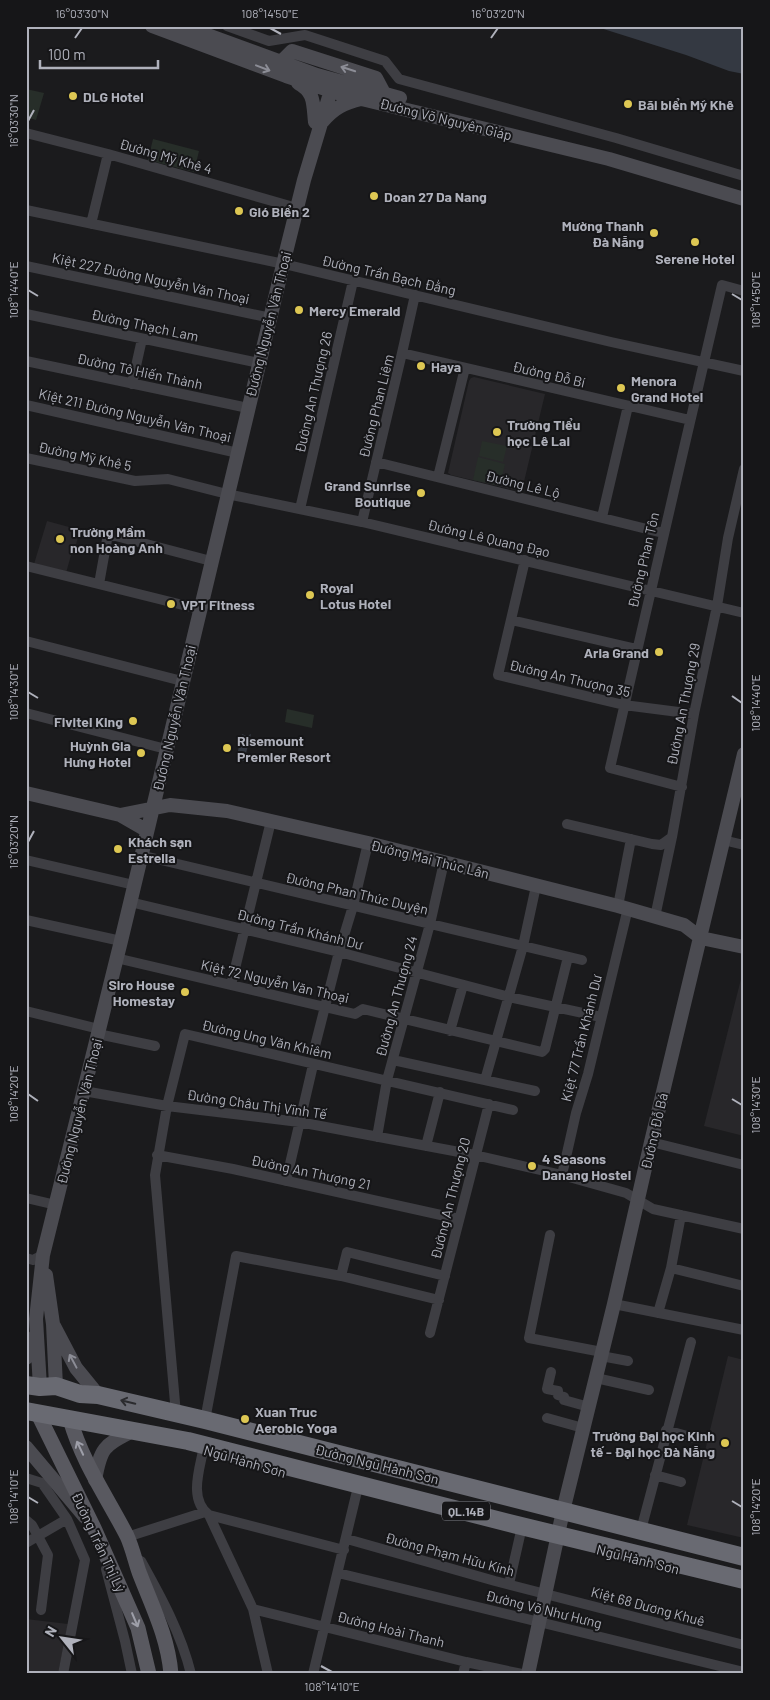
<svg xmlns="http://www.w3.org/2000/svg" width="770" height="1700" font-family="Barlow,sans-serif">
  <rect width="100%" height="100%" fill="#1b1b1d"/>
  <path fill="#28272a" d="M474 377 545 394 522 490 519 491 451 475 448 473 469 381 471 378Z
    M47 521 80 530 75 548H73L66 573 34 564Z
    M744 967V1136L704 1126Z
    M728 1356 744 1360V1538L687 1525Z
    M26 1619 68 1624 58 1674H26Z"/>
  <path fill="#272e29" d="M26 89 44 93 36 120 26 117Z
    M153 139 199 151 194 172 148 160Z
    M482 441 507 446 503 462 479 456Z
    M478 457 505 464 500 486 473 480Z
    M287 709 314 715 312 728 285 722Z"/>
  <path fill="#343942" d="M594 26H744V74L729 71 686 55Z
    M242 734 247 736 251 734 244 761 236 759Z"/>
  <g fill="none" stroke-linecap="round" stroke-linejoin="round">
    <path stroke="#3e3e43" stroke-width="10" d="M227 26 269 41 305 35 385 61 399 79 616 138 744 176
      M26 133 108 154 297 208
      M26 210 284 264 611 342 744 371
      M91 224 108 154
      M26 266 271 318
      M26 314 259 363
      M402 353 690 420
      M26 361 248 408
      M132 384 142 339
      M26 405 238 453
      M26 458 135 481 168 479 227 494 362 522 744 613
      M376 462 663 533
      M438 477 465 368
      M300 509 353 281
      M602 517 628 406
      M362 522 402 353 415 295
      M525 560 498 675 624 705 694 714
      M26 566 199 609
      M99 584 108 534 211 561
      M511 620 637 649
      M26 641 182 681
      M26 713 166 749
      M682 787 610 768C646 607 685 446 722 285L744 291
      M567 824 652 844 661 845 672 837 694 714 717 606 728 538 744 469
      M723 840 744 845
      M140 855 582 960
      M26 860 134 885
      M130 902 339 952 509 997 601 1017
      M618 906 631 839
      M655 917 672 837
      M26 920 121 941
      M116 958 355 1014 363 1009 542 1052 545 1049 568 957
      M231 985 271 821
      M26 1011 99 1029
      M450 1031 463 985
      M98 1034 155 1046
      M315 1046 339 952 353 906 368 843
      M393 1060 535 1091
      M485 1080 523 946 536 886
      M84 1091 167 1106 299 1122 475 1155 562 1175 626 1193 653 1209 744 1229
      M377 1137 387 1080 430 924 444 862
      M651 1142 744 1165
      M426 1146 440 1092
      M157 1155 233 1169 459 1219
      M562 1175 576 1113 588 1074 628 908
      M286 1181 313 1065
      M26 1198 56 1205
      M550 1235 529 1338 602 1352
      M26 1258 33 1260 43 1255
      M671 1268 744 1286
      M341 1276 347 1252 445 1276
      M614 1304 744 1330
      M658 1313 671 1268 681 1215
      M430 1333 489 1104
      M601 1356 628 1361
      M551 1372 547 1389 558 1391V1395L564 1397V1400L589 1407
      M596 1378 649 1390
      M176 1414 155 1175 167 1106 185 1034 513 1110
      M547 1418 583 1428
      M205 1420 236 1256 341 1276 439 1300
      M666 1430 694 1438
      M203 1451C199 1471 189 1500 209 1515L253 1609 268 1674
      M655 1475 681 1482
      M26 1478 42 1483 67 1519 85 1560 63 1674
      M209 1515 344 1550
      M26 1520 32 1525 48 1555 41 1610
      M641 1530 691 1342
      M347 1539 495 1581 744 1645
      M130 1542 127 1537 205 1512
      M26 1543 67 1519
      M141 1561C161 1597 181 1633 191 1674
      M106 1569 125 1641 132 1674
      M338 1573 744 1672
      M509 1584 521 1531
      M253 1609 466 1662 522 1674
      M313 1674 357 1491
      M463 1674 466 1662"/>
    <path stroke="#4b4b51" stroke-width="14" d="M152 26 286 76 341 94 609 159 744 199
      M183 26 317 75 400 98
      M280 63 292 51 376 78 385 95
      M298 83C315 92 313 104 315 122
      M323 121C334 108 344 103 361 99
      M26 793 120 815 170 805 227 811 368 843 618 906 684 925 701 938 744 947
      M120 815 146 830
      M46 1275 53 1324 56 1386
      M54 1326 76 1368 98 1395
      M26 1358 35 1336
      M40 1387 36 1319 43 1255 121 941 287 248 304 180 334 80
      M26 1447 85 1517
      M95 1480C101 1446 104 1446 134 1430
      M528 1674 563 1511 614 1304 651 1142 744 754"/>
    <path stroke="#595960" stroke-width="15" d="M38 1414 94 1528 138 1628 149 1674
      M70 1419C82 1462 107 1497 127 1536 132 1547 135 1560 139 1572 152 1606 168 1637 171 1674"/>
    <path stroke="#696a72" stroke-width="18" d="M26 1385 40 1387 56 1386 80 1394 98 1395 205 1420 744 1557
      M26 1411 188 1441 517 1525 744 1580"/>
  </g>
  <defs><path id="oneway-shaft" d="M-6 0H5M1.5-3L5.5 0L1.5 3" fill="none" stroke-width="1.6" stroke-linecap="round" stroke-linejoin="round" transform="scale(1.25)"/></defs>
  <g stroke="#8c8d96">
    <use href="#oneway-shaft" transform="translate(263 68) rotate(21)"/>
    <use href="#oneway-shaft" transform="translate(348 69) rotate(-162)"/>
    <use href="#oneway-shaft" transform="translate(73 1361) rotate(-118)"/>
  </g>
  <use stroke="#2b2b2e" href="#oneway-shaft" transform="translate(128 1402) rotate(-166)"/>
  <g stroke="#9e9fa9">
    <use href="#oneway-shaft" transform="translate(80 1448) rotate(-115)"/>
    <use href="#oneway-shaft" transform="translate(135 1620) rotate(67)"/>
  </g>
  <path fill="none" stroke="#afb1bb" stroke-width="2" d="M270 28 281 34M75 38 82 28M491 38 498 28M28 121 34 110M28 290 38 296M732 294 742 300M28 692 38 698M732 696 742 703M28 842 34 831M28 1094 38 1101M732 1099 742 1105M28 1497 38 1503M732 1501 742 1507M321 1666 332 1672"/>
  <g fill="#ddc753" stroke="#161618" stroke-width="2">
    <circle cx="73" cy="96" r="5"/>
    <circle cx="628" cy="104" r="5"/>
    <circle cx="374" cy="196" r="5"/>
    <circle cx="239" cy="211" r="5"/>
    <circle cx="654" cy="233" r="5"/>
    <circle cx="695" cy="242" r="5"/>
    <circle cx="299" cy="310" r="5"/>
    <circle cx="421" cy="366" r="5"/>
    <circle cx="621" cy="388" r="5"/>
    <circle cx="497" cy="432" r="5"/>
    <circle cx="421" cy="493" r="5"/>
    <circle cx="60" cy="539" r="5"/>
    <circle cx="310" cy="595" r="5"/>
    <circle cx="171" cy="604" r="5"/>
    <circle cx="659" cy="652" r="5"/>
    <circle cx="133" cy="721" r="5"/>
    <circle cx="227" cy="748" r="5"/>
    <circle cx="141" cy="753" r="5"/>
    <circle cx="118" cy="849" r="5"/>
    <circle cx="185" cy="992" r="5"/>
    <circle cx="532" cy="1166" r="5"/>
    <circle cx="245" cy="1419" r="5"/>
    <circle cx="725" cy="1443" r="5"/>
  </g>
  <g text-anchor="middle" dominant-baseline="central" stroke-width="4" stroke-linejoin="round" paint-order="stroke">
    <rect fill="#161618" stroke="#81828a" stroke-width="1" x="442" y="1501.5" width="48" height="19" rx="4"/>
    <g font-size="12" font-weight="bold" fill="#afb1bb">
      <text x="466" y="1511">QL.14B</text>
    </g>
    <g font-size="14" font-weight="bold" fill="#afb1bb" stroke="#161618" text-anchor="start">
      <text x="83" y="96">DLG Hotel</text>
      <text x="638" y="104">Bãi biển Mỹ Khê</text>
      <text x="384" y="196">Doan 27 Da Nang</text>
      <text x="249" y="211">Gió Biển 2</text>
      <text x="644" y="225" text-anchor="end">Mường Thanh<tspan x="644" dy="16">Đà Nẵng</tspan></text>
      <text x="695" y="258" text-anchor="middle">Serene Hotel</text>
      <text x="309" y="310">Mercy Emerald</text>
      <text x="431" y="366">Haya</text>
      <text x="631" y="380">Menora<tspan x="631" dy="16">Grand Hotel</tspan></text>
      <text x="507" y="424">Trường Tiểu<tspan x="507" dy="16">học Lê Lai</tspan></text>
      <text x="411" y="485" text-anchor="end">Grand Sunrise<tspan x="411" dy="16">Boutique</tspan></text>
      <text x="70" y="531">Trường Mầm<tspan x="70" dy="16">non Hoàng Anh</tspan></text>
      <text x="320" y="587">Royal<tspan x="320" dy="16">Lotus Hotel</tspan></text>
      <text x="181" y="604">VPT Fitness</text>
      <text x="649" y="652" text-anchor="end">Aria Grand</text>
      <text x="123" y="721" text-anchor="end">Fivitel King</text>
      <text x="237" y="740">Risemount<tspan x="237" dy="16">Premier Resort</tspan></text>
      <text x="131" y="745" text-anchor="end">Huỳnh Gia<tspan x="131" dy="16">Hưng Hotel</tspan></text>
      <text x="128" y="841">Khách sạn<tspan x="128" dy="16">Estrella</tspan></text>
      <text x="175" y="984" text-anchor="end">Siro House<tspan x="175" dy="16">Homestay</tspan></text>
      <text x="542" y="1158">4 Seasons<tspan x="542" dy="16">Danang Hostel</tspan></text>
      <text x="255" y="1411">Xuan Truc<tspan x="255" dy="16">Aerobic Yoga</tspan></text>
      <text x="715" y="1435" text-anchor="end">Trường Đại học Kinh<tspan x="715" dy="16">tế - Đại học Đà Nẵng</tspan></text>
    </g>
    <g font-size="14" fill="#afb1bb" stroke="#161618">
      <text transform="translate(446 119) rotate(14)">Đường Võ Nguyên Giáp</text>
      <text transform="translate(166 156) rotate(16)">Đường Mỹ Khê 4</text>
      <text transform="translate(389 275) rotate(13)">Đường Trần Bạch Đằng</text>
      <text transform="translate(151 278) rotate(12)">Kiệt 227 Đường Nguyễn Văn Thoại</text>
      <text transform="translate(268 324) rotate(-76)">Đường Nguyễn Văn Thoại</text>
      <text transform="translate(145 325) rotate(12)">Đường Thạch Lam</text>
      <text transform="translate(140 371) rotate(12)">Đường Tô Hiến Thành</text>
      <text transform="translate(549 374) rotate(13)">Đường Đỗ Bí</text>
      <text transform="translate(313 392) rotate(-77)">Đường An Thượng 26</text>
      <text transform="translate(376 406) rotate(-76)">Đường Phan Liêm</text>
      <text transform="translate(135 415) rotate(13)">Kiệt 211 Đường Nguyễn Văn Thoại</text>
      <text transform="translate(85 456) rotate(12)">Đường Mỹ Khê 5</text>
      <text transform="translate(523 484) rotate(14)">Đường Lê Lộ</text>
      <text transform="translate(489 538) rotate(13)">Đường Lê Quang Đạo</text>
      <text transform="translate(643 560) rotate(-77)">Đường Phan Tôn</text>
      <text transform="translate(570 678) rotate(13)">Đường An Thượng 35</text>
      <text transform="translate(683 704) rotate(-79)">Đường An Thượng 29</text>
      <text transform="translate(174 718) rotate(-77)">Đường Nguyễn Văn Thoại</text>
      <text transform="translate(430 859) rotate(14)">Đường Mai Thúc Lân</text>
      <text transform="translate(357 893) rotate(13)">Đường Phan Thúc Duyện</text>
      <text transform="translate(300 929) rotate(14)">Đường Trần Khánh Dư</text>
      <text transform="translate(275 981) rotate(13)">Kiệt 72 Nguyễn Văn Thoại</text>
      <text transform="translate(396 996) rotate(-75)">Đường An Thượng 24</text>
      <text transform="translate(581 1038) rotate(-76)">Kiệt 77 Trần Khánh Dư</text>
      <text transform="translate(267 1039) rotate(13)">Đường Ung Văn Khiêm</text>
      <text transform="translate(257 1104) rotate(8)">Đường Châu Thị Vĩnh Tế</text>
      <text transform="translate(79 1111) rotate(-76)">Đường Nguyễn Văn Thoại</text>
      <text transform="translate(654 1131) rotate(-77)">Đường Đỗ Bá</text>
      <text transform="translate(311 1172) rotate(12)">Đường An Thượng 21</text>
      <text transform="translate(450 1198) rotate(-76)">Đường An Thượng 20</text>
      <text transform="translate(245 1461) rotate(16)">Ngũ Hành Sơn</text>
      <text transform="translate(377 1464) rotate(14)">Đường Ngũ Hành Sơn</text>
      <text transform="translate(99 1542) rotate(65)">Đường Trần Thị Lý</text>
      <text transform="translate(450 1554) rotate(15)">Đường Phạm Hữu Kính</text>
      <text transform="translate(638 1559) rotate(14)">Ngũ Hành Sơn</text>
      <text transform="translate(648 1606) rotate(15)">Kiệt 68 Dương Khuê</text>
      <text transform="translate(544 1609) rotate(14)">Đường Võ Như Hưng</text>
      <text transform="translate(391 1629) rotate(14)">Đường Hoài Thanh</text>
    </g>
  </g>
  <rect width="770" height="1700" fill="none" stroke="#161618" stroke-width="55"/>
  <g transform="translate(62 1638) rotate(300)" stroke="#161618" stroke-width="4" paint-order="stroke">
  <path d="M0-4L9 19L0 12L-9 19Z" fill="#afb1bb"/>
  <text y="-8" font-size="14" font-weight="bold" text-anchor="middle" fill="#afb1bb">N</text>
  </g>
  <path d="M40 60v8h118v-8" fill="none" stroke="#afb1bb" stroke-width="2.5"/>
  <text x="48" y="60" font-size="15" fill="#afb1bb" stroke="#161618" stroke-width="4" paint-order="stroke">100 m</text>
  <rect x="28" y="28" width="714" height="1644" fill="none" stroke="#afb1bb" stroke-width="2"/>
  <g font-size="12" text-anchor="middle" fill="#afb1bb">
    <text x="82" y="18">16°03'30"N</text>
    <text x="270" y="18">108°14'50"E</text>
    <text x="498" y="18">16°03'20"N</text>
    <text transform="translate(14 121) rotate(-90)" y="4">16°03'30"N</text>
    <text transform="translate(14 290) rotate(-90)" y="4">108°14'40"E</text>
    <text transform="translate(756 300) rotate(-90)" y="4">108°14'50"E</text>
    <text transform="translate(14 692) rotate(-90)" y="4">108°14'30"E</text>
    <text transform="translate(756 703) rotate(-90)" y="4">108°14'40"E</text>
    <text transform="translate(14 842) rotate(-90)" y="4">16°03'20"N</text>
    <text transform="translate(14 1094) rotate(-90)" y="4">108°14'20"E</text>
    <text transform="translate(756 1105) rotate(-90)" y="4">108°14'30"E</text>
    <text transform="translate(14 1497) rotate(-90)" y="4">108°14'10"E</text>
    <text transform="translate(756 1507) rotate(-90)" y="4">108°14'20"E</text>
    <text x="332" y="1691">108°14'10"E</text>
  </g>
</svg>
